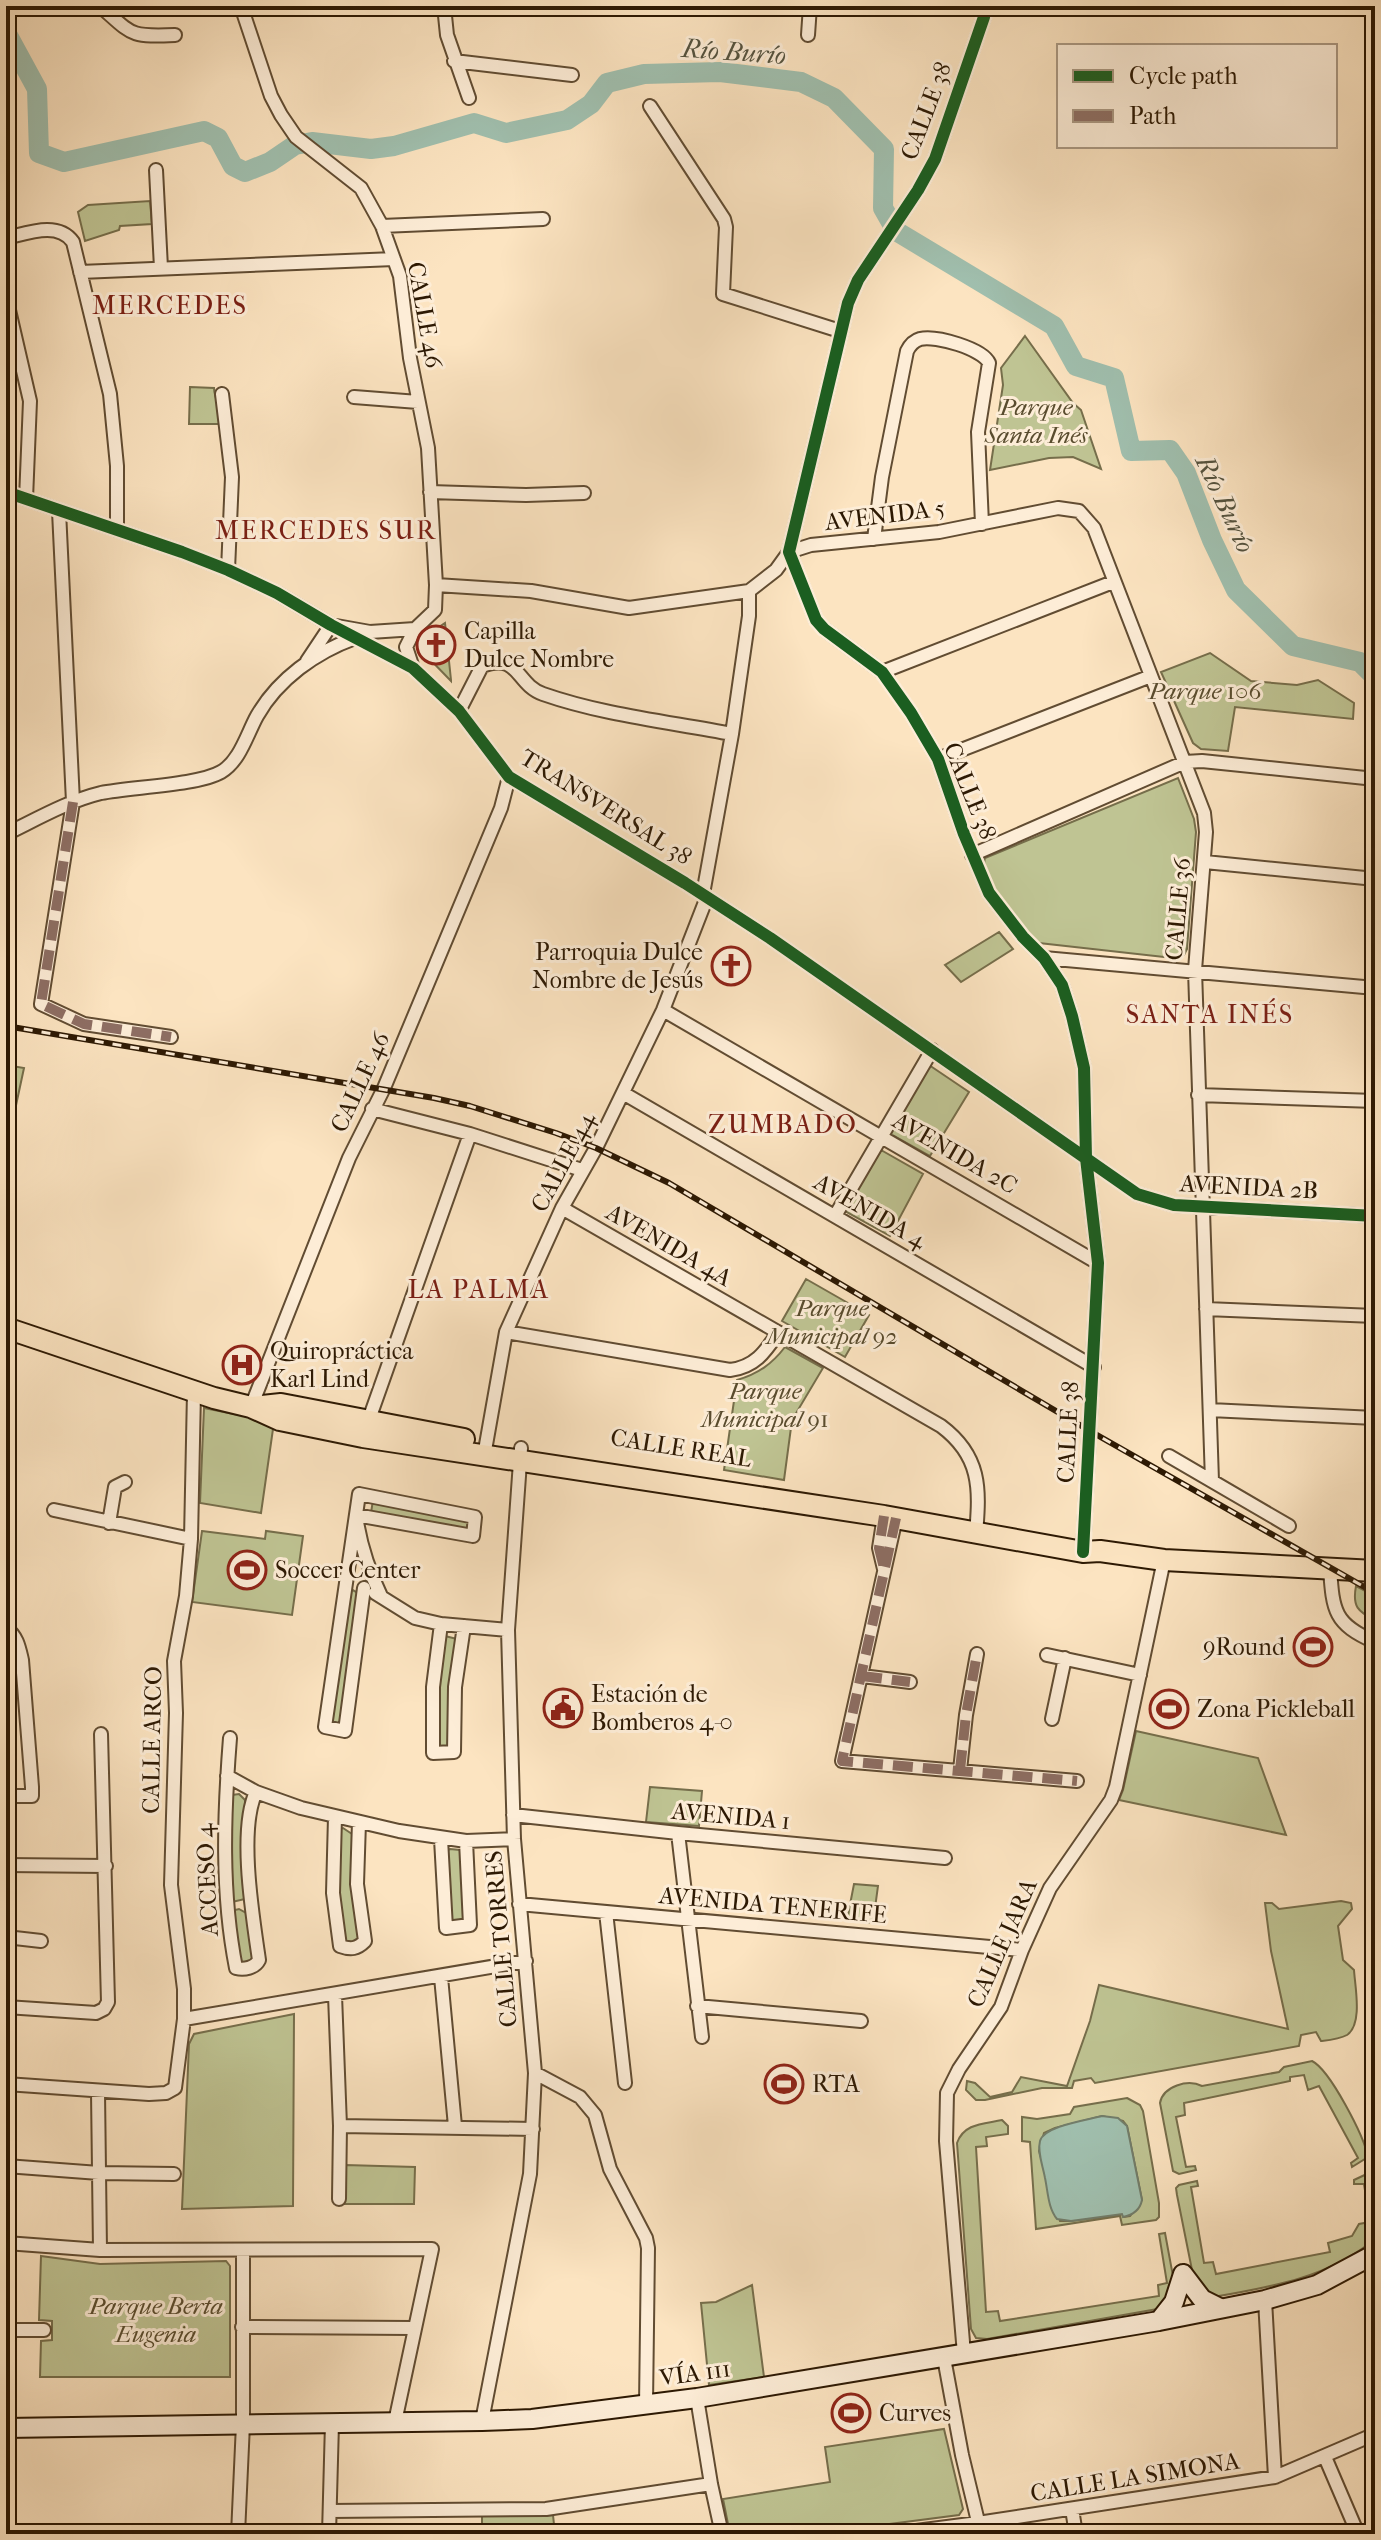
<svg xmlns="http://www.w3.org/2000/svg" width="1381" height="2540" font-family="'IM FELL French Canon',serif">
  <rect width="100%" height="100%" fill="#fce4c1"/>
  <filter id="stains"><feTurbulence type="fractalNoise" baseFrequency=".0025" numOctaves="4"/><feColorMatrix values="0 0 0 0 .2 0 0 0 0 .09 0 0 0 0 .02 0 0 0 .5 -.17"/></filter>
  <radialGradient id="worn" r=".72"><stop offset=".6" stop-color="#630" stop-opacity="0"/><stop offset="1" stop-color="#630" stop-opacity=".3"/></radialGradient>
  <path fill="#bfc493" stroke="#766e4b" stroke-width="2" fill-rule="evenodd" d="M150 201 152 224 120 226 119 230 85 241 78 212 88 205Z
    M1025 336 1073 403 1081 410 1101 469 1073 457 1049 458 990 470 1003 385 1001 368Z
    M190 387 214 388C214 401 224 411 226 424H189Z
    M445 623 451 680V681L418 647V641Z
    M1210 653 1251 681 1297 685 1318 680 1354 703 1353 719 1235 707 1228 751 1201 749 1193 743 1161 672Z
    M1178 778 1194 819 1196 832 1187 949 1184 955 1173 958 1039 943C1022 934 978 877 985 858Z
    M999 932 1013 949 961 982 945 965Z
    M6 1065 24 1068 6 1152Z
    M929 1065 969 1092 930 1156 889 1133Z
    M881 1150 923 1174 890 1236 845 1211Z
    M806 1279 869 1315 845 1357 782 1321Z
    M785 1347 823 1368 792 1420 784 1480 724 1470 737 1380C758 1374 772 1364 785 1347Z
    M204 1408 274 1422 261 1513 200 1503Z
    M373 1500 470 1519 469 1532 371 1513Z
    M202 1531 265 1539 266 1531 303 1536 292 1615 192 1602Z
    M1356 1586 1375 1596V1621C1358 1611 1352 1607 1356 1586Z
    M349 1588 360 1594 342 1725 330 1723Z
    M445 1636 457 1639 448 1748 436 1749 437 1690Z
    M1136 1731 1258 1758 1286 1835 1119 1800 1123 1790Z
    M650 1787 702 1791 699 1826 646 1822Z
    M239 1794 245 1800V1899L232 1902 229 1799 232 1795Z
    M343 1828 352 1834V1891L359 1942 342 1943 335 1891 339 1829Z
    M450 1849 460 1850 467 1921 452 1924 446 1851Z
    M854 1884 878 1886 873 1923 847 1920Z
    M1341 1901 1351 1903 1352 1909 1338 1926 1343 1960 1354 1970C1355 1987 1363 2024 1347 2035 1340 2039 1330 2040 1321 2041L1316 2032 1301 2035 1299 2046 1095 2083 1091 2078 1074 2081 1072 2088H1042L985 2100H976L966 2090 967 2081 975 2083 990 2097 1012 2092 1021 2077 1067 2086 1090 2021 1099 1985 1288 2029 1271 1951 1265 1903H1272L1279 1909Z
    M239 1909 246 1913 254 1960 241 1966 231 1911Z
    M294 2014 293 2206 182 2209 189 2044 194 2034Z
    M1312 2061C1330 2070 1364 2136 1368 2157L1352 2167 1351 2163 1358 2158 1319 2086 1308 2090 1304 2075 1290 2077V2081L1184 2103 1185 2115 1176 2117 1186 2167 1195 2166 1196 2170 1179 2174 1173 2171 1160 2103C1163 2086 1188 2079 1202 2086L1279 2072 1284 2067Z
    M1127 2098 1140 2105 1143 2111 1159 2203V2217L1156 2220 1122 2225 1120 2216 1036 2229 1030 2142 1022 2141V2117L1037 2119 1070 2114 1074 2107ZM1102 2116 1123 2121 1127 2126 1142 2200 1130 2216 1124 2217 1122 2214 1071 2221H1060L1039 2151 1044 2133 1055 2128Z
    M1002 2120 1008 2126V2134L986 2137 987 2146 976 2147 986 2312 998 2311 1000 2321 1159 2296 1158 2285 1167 2283 1159 2234 1165 2233 1175 2287 1163 2308 987 2339 976 2338 971 2329 957 2143C964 2123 984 2124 1002 2120Z
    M345 2165 415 2167 414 2204H344Z
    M1371 2172 1375 2175V2239C1328 2278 1271 2287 1213 2297L1194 2280 1177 2195 1176 2188 1179 2185 1197 2181 1198 2186 1191 2187 1204 2263 1213 2262 1216 2274 1330 2252 1328 2243 1352 2236 1359 2224 1370 2222 1364 2184H1354V2180Z
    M41 2256 100 2264 226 2261 230 2266V2377H40L41 2341 52 2340V2321L39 2320Z
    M752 2285 764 2377 709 2385 701 2303 716 2302Z
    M944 2429 963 2509 959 2515 812 2534H730L723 2499 830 2482 825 2447Z
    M553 2515 555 2534H482V2516Z"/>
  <path fill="#a0bfae" stroke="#727d6a" stroke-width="2" d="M1102 2116 1118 2118 1127 2126 1142 2200C1140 2210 1133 2215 1123 2217L1122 2214 1071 2221 1057 2219C1048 2208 1048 2192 1045 2178 1043 2166 1037 2152 1040 2141 1044 2126 1088 2120 1102 2116Z"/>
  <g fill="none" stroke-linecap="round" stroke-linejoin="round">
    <path stroke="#a0bfae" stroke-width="20" d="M6 32 37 89 39 153 64 162 204 131 218 138 233 166 245 172 270 162 295 145 312 142 371 149 394 146 474 123 506 133 567 120 591 104 607 83 644 74 720 72 801 82 834 98 884 149 883 208 896 231 1054 326 1076 366 1114 378 1131 451 1170 450 1186 473 1212 540 1236 590 1293 646 1360 662 1375 677"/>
    <defs>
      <path id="minor" d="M100 6C133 35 129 37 175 35
        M241 6 271 96 281 115 296 137 361 188 382 226 400 276 410 358 428 448 436 585 435 610 415 629 406 647 413 668
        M444 6 447 35 469 98
        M985 6 984 17 935 159 918 190 858 280 848 303 789 552 816 620 824 629 882 672 911 713 938 759 964 834 989 893 1023 937 1044 958 1062 985 1072 1016 1084 1068 1086 1158 1098 1263 1083 1552
        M808 35 810 6
        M454 61 572 75
        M650 106 724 219 726 227 723 294 840 331
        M156 170 161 268
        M382 226 543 219
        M6 238C28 233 58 221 73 242L110 394 117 466V530
        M80 272 394 259
        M6 297 30 401 26 499
        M222 394 232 477 228 570
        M354 397 418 402
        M6 492 182 552 228 570 277 593 331 625 413 668 459 711 509 777 685 883 770 938 1137 1194 1174 1205 1375 1216
        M430 492 526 495 584 493
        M59 511 73 802 41 1004 84 1024 171 1037
        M874 539 882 477 907 351C910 345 913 341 920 339 936 335 983 349 989 363L978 432 982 524
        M436 585 531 591 629 608 749 591 776 570 789 552 811 545 939 532 1058 508 1079 511 1094 528 1204 813 1206 832 1195 970 1212 1481
        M307 661 331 625 370 632 415 629
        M882 672 1113 582
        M459 711 482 666C520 652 515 684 543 694 603 715 670 722 732 734
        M938 759 1151 676
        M6 834C37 819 68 801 101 793 131 787 199 785 221 772 240 761 247 734 257 716 278 679 316 652 355 638
        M972 855 1185 762 1202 761 1375 779
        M1205 862 1375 879
        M703 894 732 734 749 616V591
        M1044 958 1375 988
        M663 1010 1098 1263
        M623 1093 1094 1367
        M1198 1095 1375 1101
        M372 1109 470 1134 582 1170
        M562 1208 941 1426C981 1456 980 1488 976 1534
        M835 1216 932 1050
        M1206 1309 1375 1316
        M506 1332 730 1370C755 1367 765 1352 778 1333
        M251 1407 349 1158 384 1088 501 808 509 777
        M1210 1410 1375 1418
        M367 1425 470 1134
        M484 1456 506 1332 562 1208 596 1148 663 1010 707 897
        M1169 1456 1289 1526
        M54 1510 191 1539
        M884 1516 879 1548 884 1569
        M896 1518 842 1761 1077 1781
        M109 1523 115 1487 125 1482
        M1330 1569C1333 1611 1334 1624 1375 1642
        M364 1588 345 1731 325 1727 359 1494 475 1517 473 1536 356 1515C360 1545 368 1569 381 1596
        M375 1593 415 1618 441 1624 508 1630
        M441 1624 433 1687V1753L454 1752 455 1687 464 1626
        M6 1628C17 1636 19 1647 22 1660L32 1787V1796H6
        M1047 1655 1140 1675
        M862 1676 910 1682
        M1052 1719 1065 1658
        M230 1738C224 1814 221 1892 236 1968 244 1970 255 1968 259 1960 253 1918 238 1830 256 1792
        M960 1770 966 1715 977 1654
        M227 1776 256 1792 301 1808 399 1831 466 1841 514 1839
        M513 1815 678 1833 945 1858
        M335 1817 333 1893 340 1946C351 1950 357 1949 365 1941L357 1884 359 1822
        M678 1833 702 2037
        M441 1839 446 1928 470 1925 466 1841
        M6 1865 106 1866
        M519 1904 1022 1950
        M606 1912 625 2083
        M6 1937 41 1941
        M441 1977 455 2126
        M335 1995 340 2126 339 2199
        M697 2006 861 2021
        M6 2007 96 2013 104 2009 108 2002 101 1734
        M184 2019 526 1961
        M535 2073 580 2097 595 2115 610 2169 646 2238 648 2248 646 2405
        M6 2084 149 2094 166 2093 175 2088 184 2019V1989L171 1885 176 1713 174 1661 186 1596 191 1539 194 1392
        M98 2092 100 2250
        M340 2126 533 2129
        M6 2166 99 2173 174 2174
        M6 2243 100 2250 432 2249 395 2422
        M1265 2300 1275 2477
        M242 2327 413 2328
        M6 2330H44
        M964 2354 946 2141 947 2093 959 2069 1001 2007 1022 1950 1050 1888 1111 1800 1116 1787 1164 1560
        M944 2358 962 2455 981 2534
        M697 2398 711 2484 722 2534
        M482 2421 530 2174 535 2073 514 1839 508 1630 521 1448
        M1325 2457 1358 2534
        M1072 2509 1076 2534
        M330 2511 546 2509 711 2484
        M6 2533 238 2531
        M238 2534 243 2424V2251
        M329 2534 332 2423
        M893 2534 978 2523 1275 2477 1375 2434"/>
      <path id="secondary" d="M1183 2274 1202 2299 1220 2308
        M1159 2321 1174 2302 1183 2274
        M6 2428 482 2421 532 2419 697 2398 1159 2321 1265 2300 1317 2285 1375 2254"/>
      <path id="primary" d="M6 1328 214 1398 251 1407 280 1420 363 1437 884 1516 1083 1552 1100 1551 1164 1560 1375 1571
        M251 1407 281 1404 464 1439"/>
    </defs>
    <use href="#minor" stroke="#614c32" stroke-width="16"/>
    <use href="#secondary" stroke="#2d1903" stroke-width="22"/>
    <use href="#primary" stroke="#2d1903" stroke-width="24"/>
    <use href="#minor" stroke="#fdedd7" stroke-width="12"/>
    <use href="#secondary" stroke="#fdedd7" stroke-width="18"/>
    <use href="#primary" stroke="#fce4c1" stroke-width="20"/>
    <defs>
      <path id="rail" d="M6 1026 434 1098 470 1106 556 1133 596 1148 669 1183 1090 1431 1375 1593"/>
    </defs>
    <use href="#rail" stroke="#2d1903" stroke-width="6"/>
    <use href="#rail" stroke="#fdedd7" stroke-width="3" stroke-dasharray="9" stroke-linecap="butt"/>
    <path stroke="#8d6e63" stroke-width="10" stroke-dasharray="20 10" stroke-linecap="butt" d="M73 802 41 1004 84 1024 171 1037
      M884 1516 879 1548 884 1568
      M896 1518 842 1761 1077 1781
      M862 1676 910 1682
      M960 1770 966 1715 977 1654"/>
    <defs>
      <path id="cycleway" d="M985 6 984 17 935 159 918 190 858 280 848 303 789 552 816 620 824 629 882 672 911 713 938 759 964 834 989 893 1023 937 1044 958 1062 985 1072 1016 1084 1068 1086 1158 1098 1263 1083 1552
        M6 492 182 552 228 570 277 593 331 625 413 668 459 711 509 777 685 883 770 938 1137 1194 1174 1205 1375 1216"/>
    </defs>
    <use href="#cycleway" stroke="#fdedd7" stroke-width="17"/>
    <use href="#cycleway" stroke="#1b5e20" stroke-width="12"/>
  </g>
  <defs>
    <symbol id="church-ring" viewBox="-11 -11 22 22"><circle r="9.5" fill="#fdedd7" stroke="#8f2418" stroke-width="1.5"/><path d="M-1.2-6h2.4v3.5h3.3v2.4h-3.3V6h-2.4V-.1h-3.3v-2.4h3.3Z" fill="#8f2418"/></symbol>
    <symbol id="hospital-ring" viewBox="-11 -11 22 22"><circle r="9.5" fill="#fdedd7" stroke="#8f2418" stroke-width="1.5"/><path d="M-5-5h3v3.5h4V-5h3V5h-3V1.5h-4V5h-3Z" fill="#8f2418"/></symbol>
    <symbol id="stadium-ring" viewBox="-11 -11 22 22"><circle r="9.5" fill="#fdedd7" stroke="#8f2418" stroke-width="1.5"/><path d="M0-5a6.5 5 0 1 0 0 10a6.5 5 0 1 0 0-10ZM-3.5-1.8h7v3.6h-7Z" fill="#8f2418"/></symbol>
    <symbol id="civic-ring" viewBox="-11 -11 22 22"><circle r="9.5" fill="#fdedd7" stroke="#8f2418" stroke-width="1.5"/><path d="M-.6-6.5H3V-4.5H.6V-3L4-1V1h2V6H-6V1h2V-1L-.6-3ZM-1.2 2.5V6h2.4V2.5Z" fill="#8f2418"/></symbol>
  </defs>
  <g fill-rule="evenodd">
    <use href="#church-ring" x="414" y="623" width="44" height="44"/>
    <use href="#church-ring" x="709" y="944" width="44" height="44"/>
    <use href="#hospital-ring" x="220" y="1343" width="44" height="44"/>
    <use href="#stadium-ring" x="225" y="1548" width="44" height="44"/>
    <use href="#stadium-ring" x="1291" y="1625" width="44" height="44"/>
    <use href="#civic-ring" x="541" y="1686" width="44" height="44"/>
    <use href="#stadium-ring" x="1147" y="1687" width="44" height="44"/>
    <use href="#stadium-ring" x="762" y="2062" width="44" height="44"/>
    <use href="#stadium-ring" x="829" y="2391" width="44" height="44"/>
  </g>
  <g text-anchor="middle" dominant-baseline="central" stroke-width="6" stroke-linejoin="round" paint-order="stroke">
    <g font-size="24" fill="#2d1903" stroke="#fdedd7">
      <text transform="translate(926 111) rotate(-69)">CALLE 38</text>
      <text transform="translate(425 315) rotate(80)">CALLE 46</text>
      <text transform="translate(885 515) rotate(-7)">AVENIDA 5</text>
      <text transform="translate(970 791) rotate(68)">CALLE 38</text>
      <text transform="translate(606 807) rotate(32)">TRANSVERSAL 38</text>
      <text transform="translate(1178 909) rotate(-85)">CALLE 36</text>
      <text transform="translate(360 1082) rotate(-65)">CALLE 46</text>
      <text transform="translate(955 1153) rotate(30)">AVENIDA 2C</text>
      <text transform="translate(563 1162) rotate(-62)">CALLE 44</text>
      <text transform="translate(1249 1187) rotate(3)">AVENIDA 2B</text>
      <text transform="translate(870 1211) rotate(30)">AVENIDA 4</text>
      <text transform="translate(669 1245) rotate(30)">AVENIDA 4A</text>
      <text transform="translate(1068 1432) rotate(-87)">CALLE 38</text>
      <text transform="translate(681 1448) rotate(9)">CALLE REAL</text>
      <text transform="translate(152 1740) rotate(-89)">CALLE ARCO</text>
      <text transform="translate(731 1816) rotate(5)">AVENIDA 1</text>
      <text transform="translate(207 1880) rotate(-93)">ACCESO 4</text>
      <text transform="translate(773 1905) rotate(5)">AVENIDA TENERIFE</text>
      <text transform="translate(501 1939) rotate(-95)">CALLE TORRES</text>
      <text transform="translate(1002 1943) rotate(-66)">CALLE JARA</text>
      <text transform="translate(695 2373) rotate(-8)">VÍA 111</text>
      <text transform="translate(1135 2477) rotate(-9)">CALLE LA SIMONA</text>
    </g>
    <g font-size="24" font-style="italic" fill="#594c2e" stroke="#fdedd7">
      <text x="1036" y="407">Parque<tspan x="1036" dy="28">Santa Inés</tspan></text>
      <text x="1205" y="691">Parque 106</text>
      <text x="832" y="1308">Parque<tspan x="832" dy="28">Municipal 92</tspan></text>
      <text x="765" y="1391">Parque<tspan x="765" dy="28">Municipal 91</tspan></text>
      <text x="156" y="2306">Parque Berta<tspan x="156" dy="28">Eugenia</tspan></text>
    </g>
    <g font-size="24" fill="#2d1903" stroke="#fdedd7" text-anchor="start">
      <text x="464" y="631">Capilla<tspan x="464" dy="28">Dulce Nombre</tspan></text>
      <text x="703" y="952" text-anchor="end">Parroquia Dulce<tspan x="703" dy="28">Nombre de Jesús</tspan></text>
      <text x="270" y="1351">Quiropráctica<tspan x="270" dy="28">Karl Lind</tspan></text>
      <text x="275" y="1570">Soccer Center</text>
      <text x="1285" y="1647" text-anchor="end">9Round</text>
      <text x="591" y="1694">Estación de<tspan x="591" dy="28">Bomberos 4-0</tspan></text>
      <text x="1197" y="1709">Zona Pickleball</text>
      <text x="812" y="2084">RTA</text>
      <text x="879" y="2413">Curves</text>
    </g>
    <g font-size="26" font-style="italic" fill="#55533f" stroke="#fdedd7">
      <text transform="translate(734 52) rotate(4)">Río Burío</text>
      <text transform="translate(1225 504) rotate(65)">Río Burío</text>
    </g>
    <g font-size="26" letter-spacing="2" fill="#7a1f14" stroke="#fdedd7">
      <text x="170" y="305">MERCEDES</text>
      <text x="326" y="530">MERCEDES SUR</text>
      <text x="1210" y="1014">SANTA INÉS</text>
      <text x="783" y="1124">ZUMBADO</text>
      <text x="479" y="1289">LA PALMA</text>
    </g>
  </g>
  <rect width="1381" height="2540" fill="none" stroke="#fce4c1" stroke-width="32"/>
  <rect x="8" y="8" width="1365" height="2524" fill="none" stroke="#2d1903" stroke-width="4"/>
  <rect x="16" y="16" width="1349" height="2508" fill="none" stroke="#2d1903" stroke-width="2"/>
  <rect x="1057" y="44" width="280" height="104" fill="#fdedd7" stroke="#aa9882" stroke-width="2"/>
  <rect x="1073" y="70" width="40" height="12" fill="#1b5e20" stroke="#aa9882" stroke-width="2"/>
  <text x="1129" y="84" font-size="24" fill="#2d1903">Cycle path</text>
  <rect x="1073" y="110" width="40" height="12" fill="#8d6e63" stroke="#aa9882" stroke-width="2"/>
  <text x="1129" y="124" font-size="24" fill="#2d1903">Path</text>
  <rect width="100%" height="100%" filter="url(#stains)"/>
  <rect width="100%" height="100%" fill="url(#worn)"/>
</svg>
